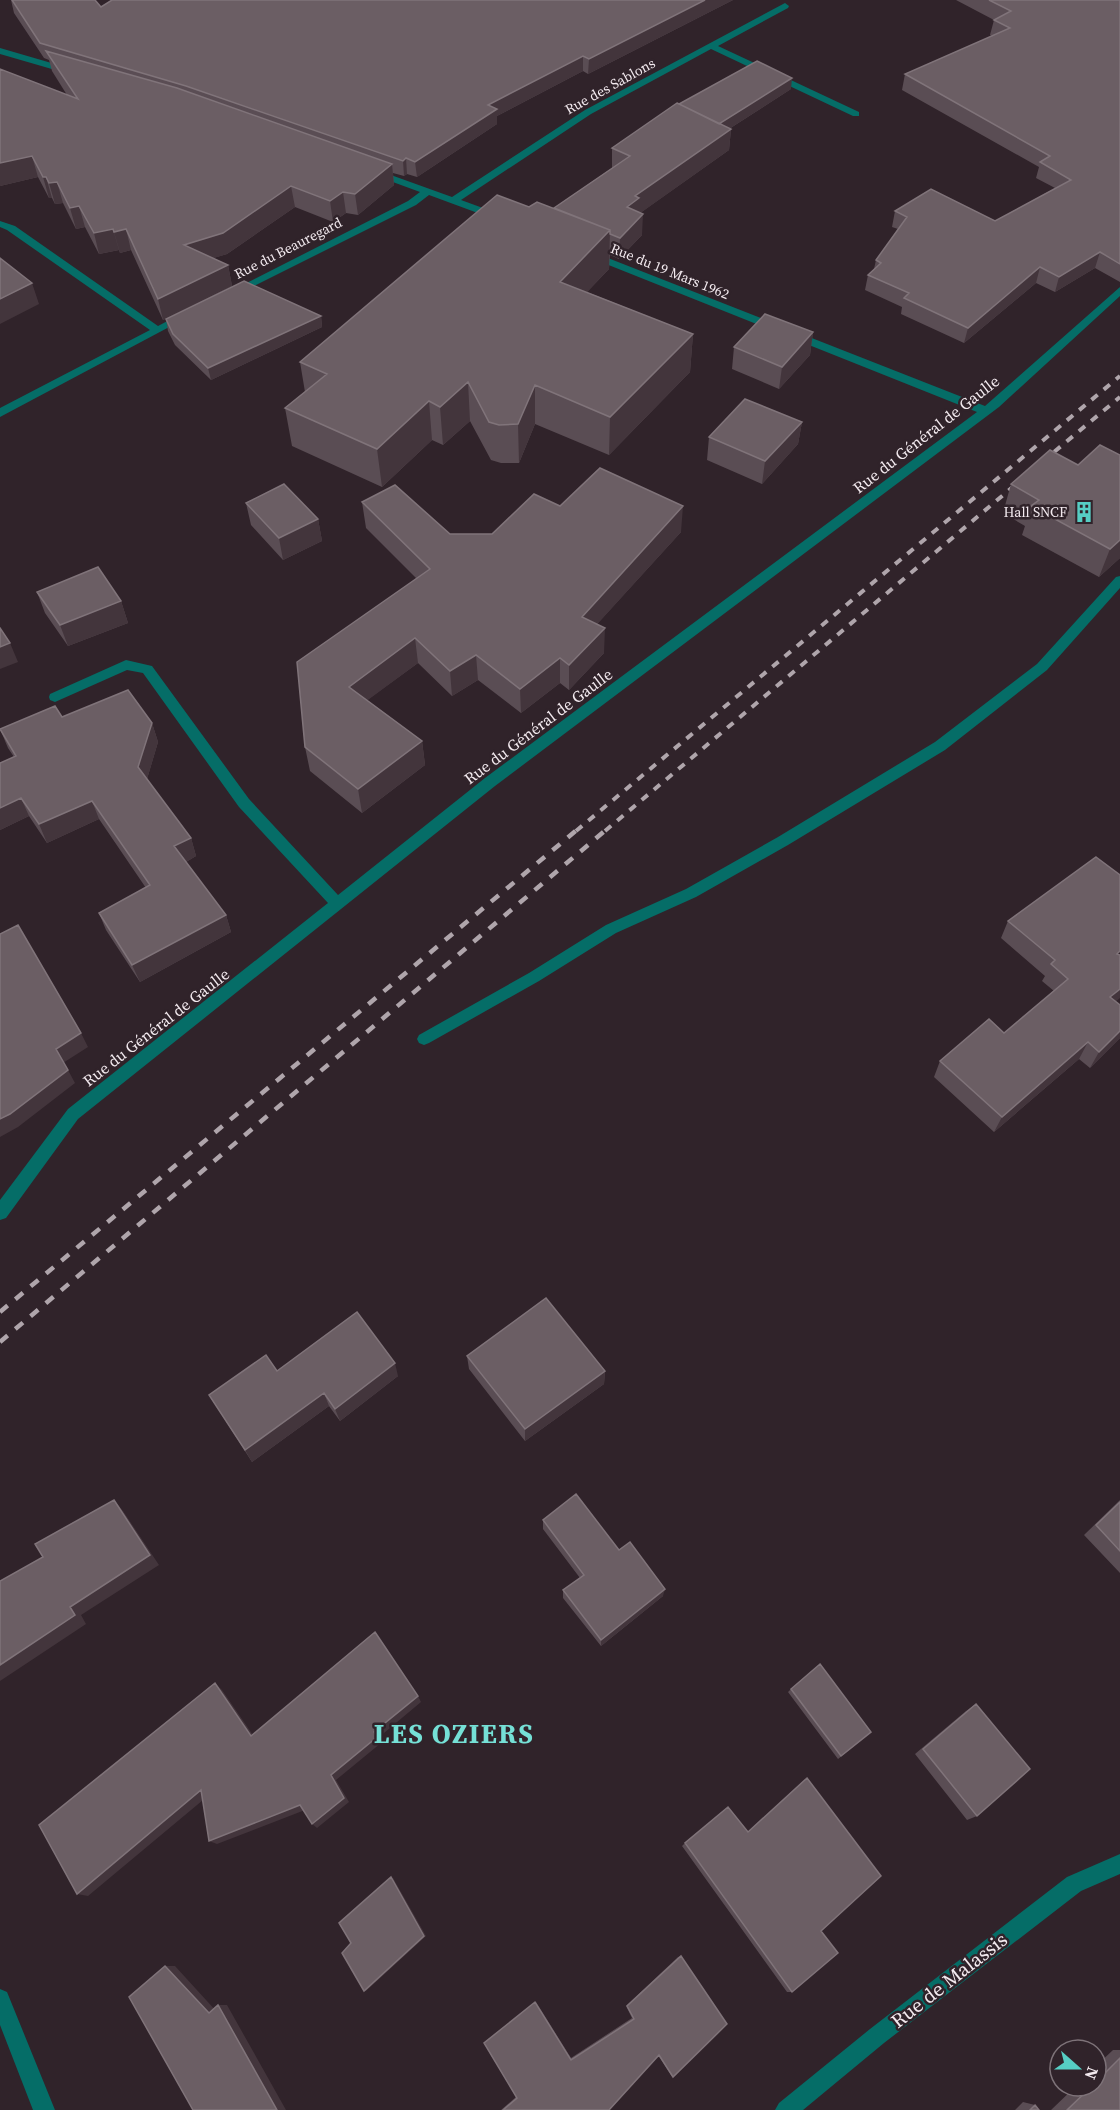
<svg xmlns="http://www.w3.org/2000/svg" width="1120" height="2110" font-family="'Source Serif 4',serif">
  <rect width="100%" height="100%" fill="#30232a"/>
  <g fill="none" stroke-linecap="round" stroke-linejoin="round">
    <path fill="#056d67" fill-rule="evenodd" d="M785 3 789 6 788 8 718 46 859 112V116H853L711 49 591 114 461 200 502 215V219H494L429 195 416 205 236 295H228L227 293 408 201 420 192 371 174V170H377L452 197 585 110Z
      M0 48 72 69 74 71 69 74 0 54Z
      M0 221 15 226 158 326 179 315H187L188 317 0 417V408L150 330 7 230 0 227Z
      M590 251 985 406 1120 287V296L999 407 495 786 78 1119 6 1218 0 1220V1200L68 1109 328 903 239 807 143 673 127 670 55 702 50 700 49 697 50 694 126 660 152 666 249 799 338 895 485 778 977 412 586 256V252Z
      M1120 576V588L1047 670 945 750 788 845 696 897 616 933 539 981 429 1043 424 1045 419 1043 417 1039 419 1035 529 973 606 925 686 889 778 837 935 742 1037 664 1116 577Z
      M1120 1854V1874L1081 1891 884 2043 803 2110H775L779 2103 870 2029 1067 1877Z
      M0 1989 7 1992 55 2110H33L0 2025Z"/>
    <path stroke="#afa5ab" stroke-width="4" stroke-dasharray="8 8" stroke-linecap="butt" d="M1042 462 1120 397
      M576 831 1120 376
      M605 831 1021 480"/>
    <path stroke="#afa5ab" stroke-width="4.5" stroke-dasharray="10 10" stroke-linecap="butt" d="M0 1312 578 829
      M0 1342 607 829"/>
  </g>
  <path fill="#5a4d54" d="M11 0H95L101 7 112 0H733L588 74 583 71 497 116V124L417 177 407 174 404 176 393 173 394 185 358 215 346 213 333 222 295 207 227 254 213 258 228 265 232 286 163 320 131 250 120 253 119 250 99 254 85 227 76 229 63 203 55 204 52 198H49L38 177 0 186 67 95 52 71 49 60 44 58 14 13Z
    M956 0H1120V282L1095 268 1055 292 1036 283 964 343 901 314 902 307 865 290 868 275 874 269 876 260 898 229 892 227 895 211 995 221 1055 188 1036 178 1039 167 902 90 905 74 992 36 990 35 994 20Z
    M791 89 729 129H731L729 150 640 213 642 235 619 259 610 255 609 269 587 292 693 334 690 372 609 455 535 424 519 463H501L491 460 470 421 443 445 432 440 382 487 292 446 285 408 305 392 300 362 529 207 554 208 612 168V148L679 104Z
    M321 316 322 327 211 380 175 345 168 331 166 319Z
    M813 332 810 355 779 389 732 369 734 347Z
    M802 422 798 444 762 484 707 460 709 437Z
    M1120 455V558L1099 577 1022 535 1025 526 1003 513 1011 484 1078 465Z
    M362 502 450 534H492L560 506 681 532 597 624 604 653 569 690 560 683 521 713 478 680 452 696 418 663 367 700 422 741 425 765 362 813 310 771 305 747 416 578 366 528Z
    M246 503 318 519 322 541 283 560 251 525Z
    M37 592 121 601 128 623 68 646 45 613Z
    M62 717 152 723 158 742 147 779 191 838 196 856 186 862 226 915 231 932 140 982 106 930 99 913 146 888 99 819 47 843 29 816 0 830V763L14 757 8 748 0 729Z
    M1008 921 1120 1005V1038L1090 1068 1079 1059 994 1132 934 1077 940 1061 1004 1033 1054 991 1042 981 1045 976 1001 938Z
    M467 1356 605 1371 604 1384 525 1441 469 1369Z
    M277 1371 398 1376 340 1421 329 1406 252 1462 209 1395Z
    M1120 1500V1573L1084 1535Z
    M543 1520 619 1550 663 1596 601 1646 563 1598V1590L580 1578 543 1529Z
    M791 1689 871 1732 838 1759 788 1692Z
    M976 1704 977 1816 967 1820 915 1754 966 1711Z
    M685 1843 821 1931 792 1992H787L682 1846Z
    M681 1956 673 2077 671 2075 658 2055 609 2110H501L516 2097 536 2002 571 2058 632 2018 626 2006 678 1957Z
    M1113 2050H1120V2110H1051L1076 2086H1096V2066Z
    M1023 2102 1035 2105 1039 2110H1015Z"/>
  <path fill="#43353c" d="M705 0H733L588 74 589 59Z
    M583 56V71L497 116V124L417 177 415 162 488 105Z
    M792 78 791 89 718 136 719 124Z
    M731 129 729 150 639 214H643L642 235 619 259 620 238 627 207 635 196Z
    M32 156 38 177 0 186V163Z
    M406 158 407 174 404 176 403 161Z
    M392 164 394 185 358 215 355 194Z
    M43 177H46L52 198H49Z
    M57 182 63 203 55 204 49 183Z
    M291 186 295 207 227 254 188 266 184 245Z
    M343 192 346 213 333 222 330 201Z
    M79 206 85 227 76 229 70 208Z
    M113 229 119 250 99 254 94 233Z
    M126 229 131 250 120 253 114 232Z
    M610 230 609 269 560 320V282Z
    M1100 252 1095 268 1055 292 1059 277Z
    M228 265 232 286 163 320 158 299Z
    M1040 267 1036 283 964 343 968 328Z
    M32 283 39 304 0 324V299Z
    M321 316 322 327 211 380 208 368Z
    M813 332 810 355 779 389 782 367Z
    M693 334 690 372 609 455 610 417Z
    M468 382 470 421 443 445 440 407Z
    M535 385V424L519 463 518 424Z
    M429 401 432 440 382 487 377 449Z
    M802 422 798 444 762 484 765 461Z
    M683 506 681 532 581 642 582 617Z
    M318 519 322 541 283 560 279 538Z
    M1120 540V558L1099 577 1110 549Z
    M121 601 128 623 68 646 60 625Z
    M605 628 604 653 569 690V665Z
    M415 638 418 663 353 711 349 687Z
    M10 643 18 662 0 669V647Z
    M476 655 478 680 452 696 450 671Z
    M560 658V683L521 713 520 689Z
    M152 723 158 742 145 786 138 767Z
    M422 741 425 765 362 813 358 789Z
    M21 798 29 816 0 830V808Z
    M92 801 99 819 47 843 39 824Z
    M191 838 196 856 181 865 174 846Z
    M226 915 231 932 140 982 132 965Z
    M1120 989V998L1101 1014 1110 997Z
    M1120 1031V1038L1090 1068 1099 1052Z
    M81 1033 88 1047 63 1063 56 1049Z
    M1088 1042 1079 1059 994 1132 1002 1117Z
    M68 1070 75 1083 18 1127 0 1137V1119Z
    M395 1363 398 1376 340 1421 335 1409Z
    M605 1371 604 1384 525 1441V1429Z
    M324 1393 329 1406 252 1462 245 1450Z
    M114 1500 123 1511 159 1565 81 1615 86 1624 0 1681V1665L70 1607Z
    M665 1589 663 1596 601 1646V1640Z
    M215 1683 222 1690 257 1741 251 1736Z
    M418 1696 421 1702 378 1738 381 1743 336 1780 349 1802 317 1828 312 1824 331 1775 374 1732Z
    M201 1790 209 1795 88 1896 77 1894Z
    M300 1805 305 1810 217 1844 209 1841Z
    M391 1877 393 1878 426 1936 366 1991H364Z
    M165 1966H175L217 2012 209 2013Z
    M535 2002 571 2058V2060Z
    M218 2005H227L286 2110H277Z"/>
  <path fill="#6b5e64" stroke="#80747a" stroke-width="1.5" d="M12 0H95L101 7 112 0H705L589 59 583 56 488 105 497 109 415 162 406 158 403 161 186 86 40 43Z
    M989 0H1120V264L1100 252 1059 277 1040 267 968 328 904 298 909 293 868 275 881 263 876 260 907 217 895 211 931 189 995 221 1071 180 1040 162 1050 156 905 74 1010 28 994 20 1011 11Z
    M46 51 177 88 392 164 355 194 343 192 330 201 291 186 223 233 184 245 228 265 158 299 126 229 114 232 113 229 94 233 79 206 70 208 57 182 49 183 46 177H43L32 156 0 163V69L78 99Z
    M757 61 792 78 719 124 679 104Z
    M677 103 731 129 635 196 639 198 627 207 643 214 620 238 610 234V230L554 208 630 156 612 148Z
    M497 195 529 207 537 202 610 230 560 282 693 334 610 417 535 385 518 424 499 425 489 422 468 382 440 407 429 401 377 449 285 408 327 374 300 362Z
    M0 258 32 283 0 299Z
    M244 281 321 316 208 368 173 334 166 319Z
    M765 314 813 332 782 367 734 347Z
    M745 399 802 422 765 461 709 437Z
    M1100 445 1120 455V540L1110 549 1031 506 1039 500 1011 484 1050 450 1078 465Z
    M600 468 683 506 582 617 605 628 569 665 560 658 520 689 476 655 450 671 415 638 349 687 422 741 358 789 305 747 297 662 430 569 362 502 395 485 450 534H492L534 494 560 506Z
    M284 484 318 519 279 538 246 503Z
    M98 567 121 601 60 625 37 592Z
    M0 628 10 643 0 647Z
    M128 690 152 723 138 767 191 838 174 846 226 915 132 965 99 913 150 885 92 801 39 824 21 798 0 808V763L16 756 0 729 55 706 62 717Z
    M1096 857 1120 875V951L1117 954 1120 955V989L1110 997 1120 1005V1031L1099 1052 1088 1042 1002 1117 940 1061 989 1019 1004 1033 1068 979 1051 964 1055 960 1008 921Z
    M18 925 81 1033 56 1049 68 1070 10 1114 0 1119V934Z
    M546 1298 605 1371 525 1429 467 1356Z
    M357 1312 395 1363 335 1409 324 1393 245 1450 209 1395 266 1355 277 1371Z
    M576 1494 619 1550 630 1542 665 1589 601 1640 563 1590 584 1575 543 1520Z
    M114 1500 150 1555 70 1607 75 1615 0 1665V1581L43 1557 35 1544Z
    M1120 1502V1551L1096 1525Z
    M375 1632 418 1696 374 1732 377 1737 331 1775 344 1798 312 1824 300 1805 209 1841 201 1790 77 1894 39 1825 215 1683 251 1736Z
    M820 1664 871 1732 841 1756 791 1689Z
    M976 1704 1030 1769 977 1816 923 1749Z
    M807 1778 881 1876 821 1931 838 1953 792 1992 685 1843 728 1807 748 1832Z
    M391 1877 424 1936 364 1991 342 1953 351 1943 339 1923Z
    M681 1956 727 2024 673 2077 659 2055 609 2110H503L517 2098 484 2043 535 2002 571 2060 634 2019 627 2006Z
    M165 1966 209 2013 218 2005 277 2110H193L129 1997Z
    M1120 2058V2110H1067L1092 2086H1096V2082Z
    M1035 2105 1039 2110H1030Z"/>
  <defs>
    <symbol id="building-bare" viewBox="-9 -9 18 18"><path d="M-4-6H4V6H1V3H-1V6H-4ZM-2.5-4.3h1.7v1.8h-1.7ZM.8-4.3h1.7v1.8H.8ZM-2.5-1h1.7V.8h-1.7ZM.8-1h1.7V.8H.8Z" fill="#56cec4" stroke="#30232a" stroke-width="2.5" paint-order="stroke"/></symbol>
  </defs>
  <g fill-rule="evenodd">
    <use href="#building-bare" x="1069" y="497" width="30" height="30"/>
  </g>
  <g text-anchor="middle" dominant-baseline="central" stroke-width="5" stroke-linejoin="round" paint-order="stroke">
    <g font-size="14" fill="#f3eaef" stroke="#30232a">
      <text transform="translate(610 86) rotate(-29)">Rue des Sablons</text>
      <text transform="translate(288 248) rotate(-27)">Rue du Beauregard</text>
      <text transform="translate(670 271) rotate(22)">Rue du 19 Mars 1962</text>
    </g>
    <g font-size="14" fill="#f3eaef" stroke="#30232a" text-anchor="end">
      <text x="1067" y="512">Hall SNCF</text>
    </g>
    <g font-size="16" fill="#f3eaef" stroke="#30232a">
      <text transform="translate(926 434) rotate(-38)">Rue du Général de Gaulle</text>
      <text transform="translate(538 726) rotate(-37)">Rue du Général de Gaulle</text>
      <text transform="translate(156 1027) rotate(-38)">Rue du Général de Gaulle</text>
    </g>
    <g font-size="20" fill="#f3eaef" stroke="#30232a">
      <text transform="translate(949 1980) rotate(-38)">Rue de Malassis</text>
    </g>
    <g font-size="27" font-weight="bold" letter-spacing="1.5" fill="#75e0d6" stroke="#30232a">
      <text x="454" y="1733">LES OZIERS</text>
    </g>
  </g>
  <g transform="translate(1078 2068) rotate(111)"><circle r="28" fill="#30232a" stroke="#7e7379" stroke-width="1.5"/>
  <path d="M0-4.5L10 22L0 15L-10 22Z" fill="#56cec4"/>
  <text y="-9" font-size="16" font-weight="bold" text-anchor="middle" fill="#f3eaef">N</text>
  </g>
</svg>
